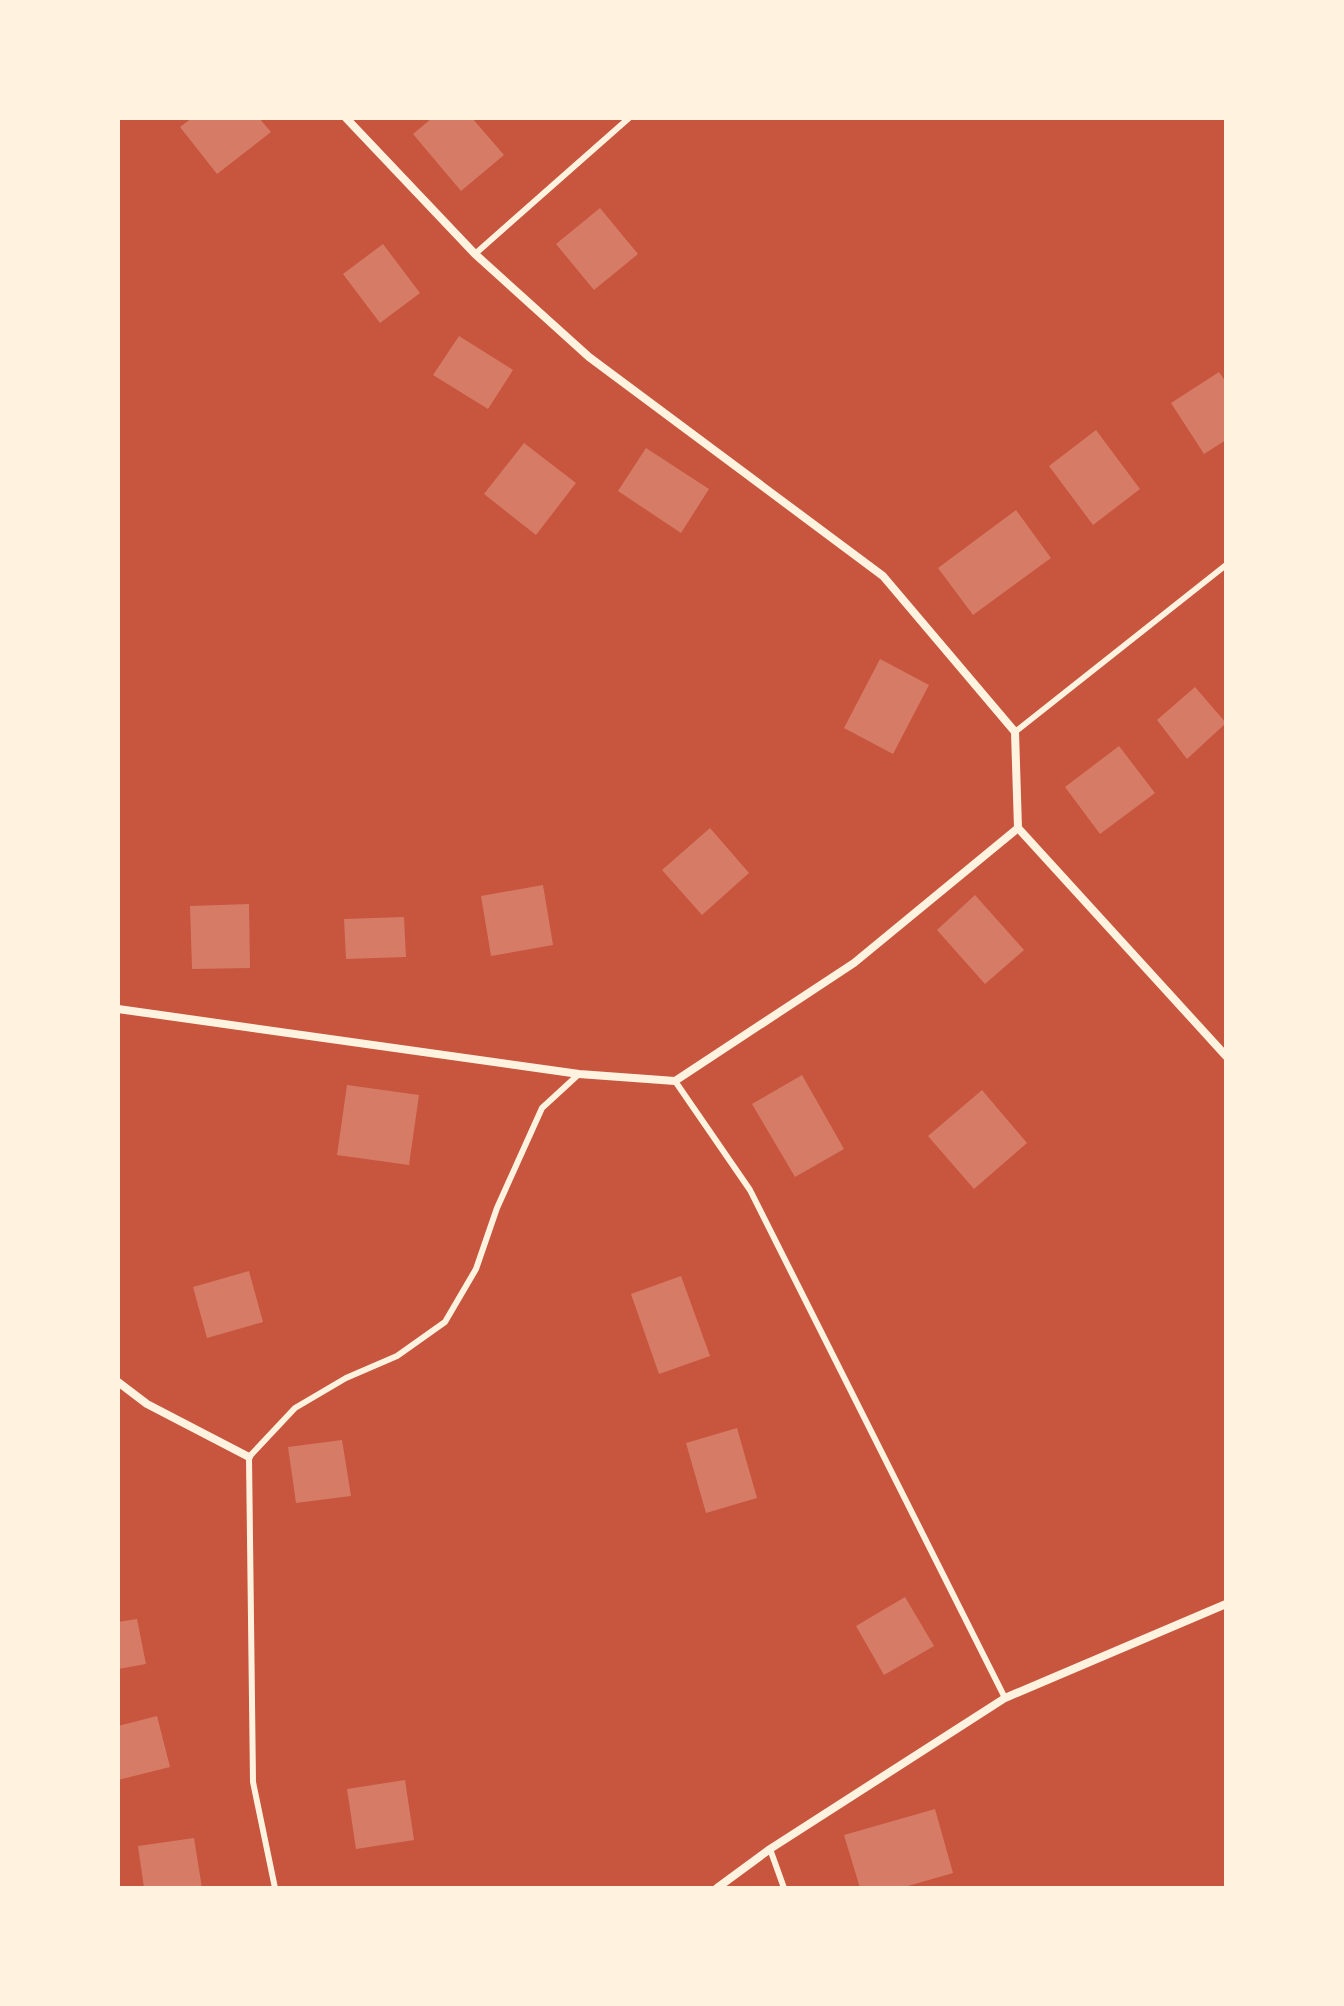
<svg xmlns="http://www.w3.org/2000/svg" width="1344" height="2006" font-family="Bitter,serif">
  <rect width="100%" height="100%" fill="#c8553d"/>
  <path fill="#d67c66" d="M192 118H259L271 132 217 174 180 127Z
    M432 118H472L504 155 461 191 413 134Z
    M600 208 638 254 594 290 556 244Z
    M383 244 420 293 380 323 343 274Z
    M459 336 513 370 488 409 433 375Z
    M1219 372 1226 382V440L1204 454 1171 403Z
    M1096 430 1140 489 1093 525 1049 466Z
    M524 443 576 483 536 535 484 494Z
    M646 448 709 489 681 533 618 491Z
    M1016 510 1051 558 973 615 938 568Z
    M880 659 929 685 893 754 844 728Z
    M1195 687 1226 723 1187 759 1157 720Z
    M1119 746 1155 793 1100 834 1065 787Z
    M710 828 749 873 702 915 662 870Z
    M543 885 553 945 491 956 481 896Z
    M975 895 1024 950 985 984 937 930Z
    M249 904 250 968 192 969 190 906Z
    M404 917 406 957 346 959 344 919Z
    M802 1075 844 1149 795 1177 752 1104Z
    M347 1085 419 1095 409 1165 337 1155Z
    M982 1090 1027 1143 974 1189 928 1136Z
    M249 1271 263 1322 207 1338 193 1287Z
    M681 1276 710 1356 659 1374 631 1294Z
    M737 1428 757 1498 706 1513 686 1443Z
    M342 1440 351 1496 296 1503 288 1447Z
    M905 1597 934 1646 884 1675 856 1626Z
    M137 1619 146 1664 118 1669V1622Z
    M157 1716 170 1767 118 1780V1726Z
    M405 1780 414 1840 356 1849 347 1789Z
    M935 1809 953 1873 901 1888H860L844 1835Z
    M194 1838 202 1888H144L138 1846Z"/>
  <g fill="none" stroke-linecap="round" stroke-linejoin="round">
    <path stroke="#fff3e0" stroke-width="6" d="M475 254 629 118
      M1015 732 1226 565
      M675 1081 750 1190 1005 1698
      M770 1849 784 1888
      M275 1888 253 1782 249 1457 295 1408 346 1378 397 1356 445 1322 476 1269 497 1208 542 1108 579 1074"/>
    <path stroke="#fff3e0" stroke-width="8" d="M346 118 475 254 589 357 883 576 1015 732 1018 828 1226 1056
      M118 1009 579 1074 675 1081 854 963 1018 828
      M118 1382 147 1404 249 1457
      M717 1888 770 1849 1005 1698 1226 1604"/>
  </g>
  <rect width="1344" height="2006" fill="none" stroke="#fff3e0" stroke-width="240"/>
</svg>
